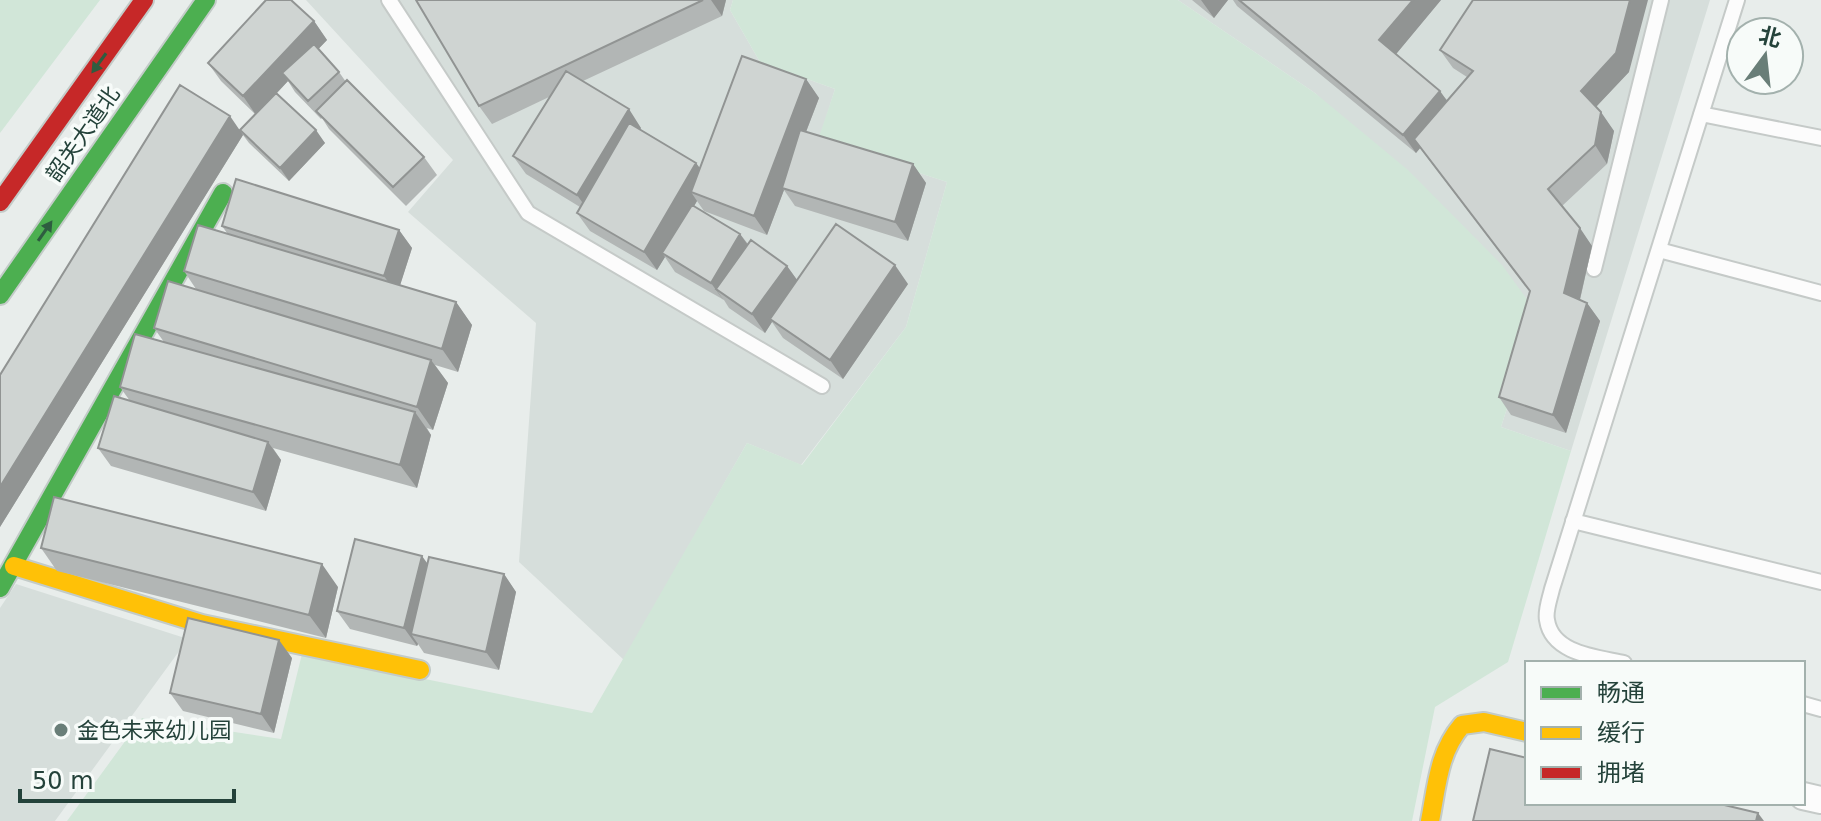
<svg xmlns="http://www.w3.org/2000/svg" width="1821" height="821" font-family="'DejaVu Sans','Noto Sans SC',sans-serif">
  <rect width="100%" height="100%" fill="#e8edeb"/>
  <path fill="#d6dedb" d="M306 0H733L730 10 760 62 835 89 819 140 947 182 906 327 801 465 747 443 624 660 519 562 536 323 408 212 453 160Z
    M1178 0H1710L1571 451 1501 427 1537 313 1315 93Z
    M16 584 188 639 55 821H0V608Z"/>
  <path fill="#d1e6d8" d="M0 0H100L0 133Z
    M733 0H1178L1315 93 1408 170 1502 265 1537 313 1501 427 1571 451 1508 662 1435 707 1412 821H67L142 718 281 739 302 654 592 713 747 443 802 465 906 327 947 182 818 140 835 89 760 62 730 10Z"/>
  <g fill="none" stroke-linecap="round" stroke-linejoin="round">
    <defs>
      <path id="lane" d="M389 0 528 213 822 386
        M1701 114 1821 138
        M1659 250 1821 293
        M1594 269 1661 0
        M1573 521 1821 582
        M1624 663C1597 657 1552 654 1547 620 1545 611 1550 598 1552 589L1737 0
        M1803 704 1821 709"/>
      <path id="street" d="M1803 796 1821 800"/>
      <path id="fast" d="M0 295 206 0
        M0 588 223 193"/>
      <path id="slow" d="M14 566 202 624 420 670
        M1430 821C1437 786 1438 753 1462 725L1484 722 1527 732"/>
      <path id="jam" d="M0 202 144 0"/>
    </defs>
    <use href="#lane" stroke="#c5cac8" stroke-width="18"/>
    <use href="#street" stroke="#c5cac8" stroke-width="30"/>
    <use href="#fast" stroke="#c3cbc8" stroke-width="22"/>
    <use href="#slow" stroke="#c3cbc8" stroke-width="22"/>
    <use href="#jam" stroke="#c3cbc8" stroke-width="22"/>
    <use href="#lane" stroke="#fcfcfc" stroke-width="14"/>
    <use href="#street" stroke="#fcfcfc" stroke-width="26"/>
    <use href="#fast" stroke="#4caf50" stroke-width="18"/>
    <use href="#slow" stroke="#ffc107" stroke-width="18"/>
    <use href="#jam" stroke="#c62828" stroke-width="18"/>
  </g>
  <path fill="#b2b6b5" d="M416 0H726L722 16 583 81 641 128 640 129 696 163 700 168 806 79 819 98 806 132 913 164 926 183 908 241 795 206 784 190 767 235 704 211 697 201 694 206 740 234 748 244 787 266 797 280 908 284 843 379 783 338 772 322 765 333 729 308 724 300 675 272 665 257 657 270 590 231 577 213 580 207 526 174 513 156 549 97 492 124 479 106Z
    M1192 0H1228L1214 18Z
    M1233 0H1441L1396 54 1447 100 1467 77 1453 68 1440 50 1629 72 1596 107 1614 131 1607 164 1562 206 1592 246 1580 300 1587 303 1600 321 1566 433 1511 415 1499 397 1530 292 1420 148 1416 153 1237 6Z
    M314 21 327 40 318 49 339 72 346 82 424 157 437 175 406 206 329 129 322 118 321 119 295 92 288 81 277 93 325 143 289 181 249 143 243 135 0 527V375L255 114 221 81 208 63Z
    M222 226 399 230 412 248 400 285 456 302 472 325 458 372 435 365 448 383 433 430 427 428 431 435 417 488 273 448 281 460 266 511 111 466 98 448 130 401 120 387 164 342 154 328 196 289 184 271 227 233Z
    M41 548 338 587 326 638 57 571Z
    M427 563 504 574 516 592 499 670 424 653 418 644 417 646 350 629 337 611Z
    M292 658 274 733 183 711 170 693Z"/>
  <path fill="#919493" d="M711 0H726L722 16Z
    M1201 0H1228L1214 18Z
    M1413 0H1441L1392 59 1379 40Z
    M1630 0H1648L1629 72 1594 109 1581 91Z
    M314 21 327 40 289 80 282 73 288 81 256 115 243 96Z
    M806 79 819 98 784 189 782 188 784 190 767 235 754 216Z
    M1440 91 1453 109 1416 153 1403 135Z
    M629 109 641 128 590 213 577 195Z
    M1601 112 1614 131 1607 164 1595 145Z
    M230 116 243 135 0 527V487Z
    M316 130 325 143 289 181 280 168Z
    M696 163 709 181 691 192 697 201 666 255 662 253 665 257 657 270 644 252Z
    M913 164 926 183 908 241 895 222Z
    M1580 228 1592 246 1577 312 1564 293Z
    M399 230 412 248 397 295 384 276Z
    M740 234 753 252 716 289 724 301 711 283Z
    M895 265 908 284 843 379 830 360Z
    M787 266 800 284 770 319 772 322 765 333 752 314Z
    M456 302 472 325 458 372 442 349Z
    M1587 303 1600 321 1566 433 1553 415Z
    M431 360 448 383 433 430 417 407Z
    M415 412 431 435 417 488 400 465Z
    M268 442 281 460 266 511 253 492Z
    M422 556 435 574 411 634 418 644 417 646 404 628Z
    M322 564 338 587 326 638 309 615Z
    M504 574 516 592 499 670 486 652Z
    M279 640 292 658 274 733 261 714Z
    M1758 813 1764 821H1756Z"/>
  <path fill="#cfd4d2" stroke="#919493" stroke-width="2" d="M266 0H291L314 21 243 96 208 63Z
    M416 0H703L479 106Z
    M1239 0H1413L1379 40 1440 91 1403 135Z
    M1473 0H1630L1616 53 1581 91 1601 112 1595 145 1548 189 1580 228 1564 293 1587 303 1553 415 1499 397 1530 291 1414 139 1473 71 1440 50Z
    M314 44 339 72 308 101 282 73Z
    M742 56 806 79 754 216 691 192Z
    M566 71 629 109 577 195 513 156Z
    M347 80 424 157 393 187 316 111Z
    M180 85 230 116 0 487V375Z
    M276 93 316 130 280 168 240 130Z
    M629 123 696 163 644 252 577 213Z
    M800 130 913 164 895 222 782 188Z
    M236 179 399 230 384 276 222 226Z
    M692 205 740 234 711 283 662 253Z
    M836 224 895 265 830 360 770 319Z
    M198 225 456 302 442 349 184 271Z
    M751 240 787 266 752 314 716 289Z
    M168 281 431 360 417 407 154 328Z
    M135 334 415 412 400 465 120 387Z
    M114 396 268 442 253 492 98 448Z
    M54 497 322 564 309 615 41 548Z
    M355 539 422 556 404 628 337 611Z
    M429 557 504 574 486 652 411 634Z
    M188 618 279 640 261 714 170 693Z
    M1490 749 1527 758V803H1716L1758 813 1756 821H1473Z"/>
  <defs><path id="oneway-solid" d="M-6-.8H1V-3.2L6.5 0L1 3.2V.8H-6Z" transform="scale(2)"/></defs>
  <g fill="#2e5d40">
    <use href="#oneway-solid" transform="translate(99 63) rotate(126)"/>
    <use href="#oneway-solid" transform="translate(45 231) rotate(-55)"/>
  </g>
  <circle fill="#697e78" stroke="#f7fbf9" stroke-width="3" cx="61" cy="730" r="8"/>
  <g text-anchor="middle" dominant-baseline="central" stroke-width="7" stroke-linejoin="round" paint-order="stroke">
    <g font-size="22" fill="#24423a" stroke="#f7fbf9">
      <text transform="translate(83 134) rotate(-55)">韶关大道北</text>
    </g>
    <g font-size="22" fill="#24423a" stroke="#f7fbf9" text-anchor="start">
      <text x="77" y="730">金色未来幼儿园</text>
    </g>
  </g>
  <rect x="1525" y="661" width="280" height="144" fill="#f7fbf9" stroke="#a3b1ad" stroke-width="2"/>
  <rect x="1541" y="687" width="40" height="12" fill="#4caf50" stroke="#a3b1ad" stroke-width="2"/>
  <text x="1597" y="701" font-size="24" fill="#24423a">畅通</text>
  <rect x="1541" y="727" width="40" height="12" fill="#ffc107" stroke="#a3b1ad" stroke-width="2"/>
  <text x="1597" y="741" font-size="24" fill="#24423a">缓行</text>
  <rect x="1541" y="767" width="40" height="12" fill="#c62828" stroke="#a3b1ad" stroke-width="2"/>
  <text x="1597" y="781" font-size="24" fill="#24423a">拥堵</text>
  <g transform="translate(1765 56) rotate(15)"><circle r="38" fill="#f7fbf9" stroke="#a3b1ad" stroke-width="2"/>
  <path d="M0-6L14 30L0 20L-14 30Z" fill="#697e78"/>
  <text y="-12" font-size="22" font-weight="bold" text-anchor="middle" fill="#24423a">北</text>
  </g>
  <path d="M20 789v12h214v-12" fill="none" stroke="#24423a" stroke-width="4"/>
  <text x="32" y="789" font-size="24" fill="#24423a" stroke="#f7fbf9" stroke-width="6" paint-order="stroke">50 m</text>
</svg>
